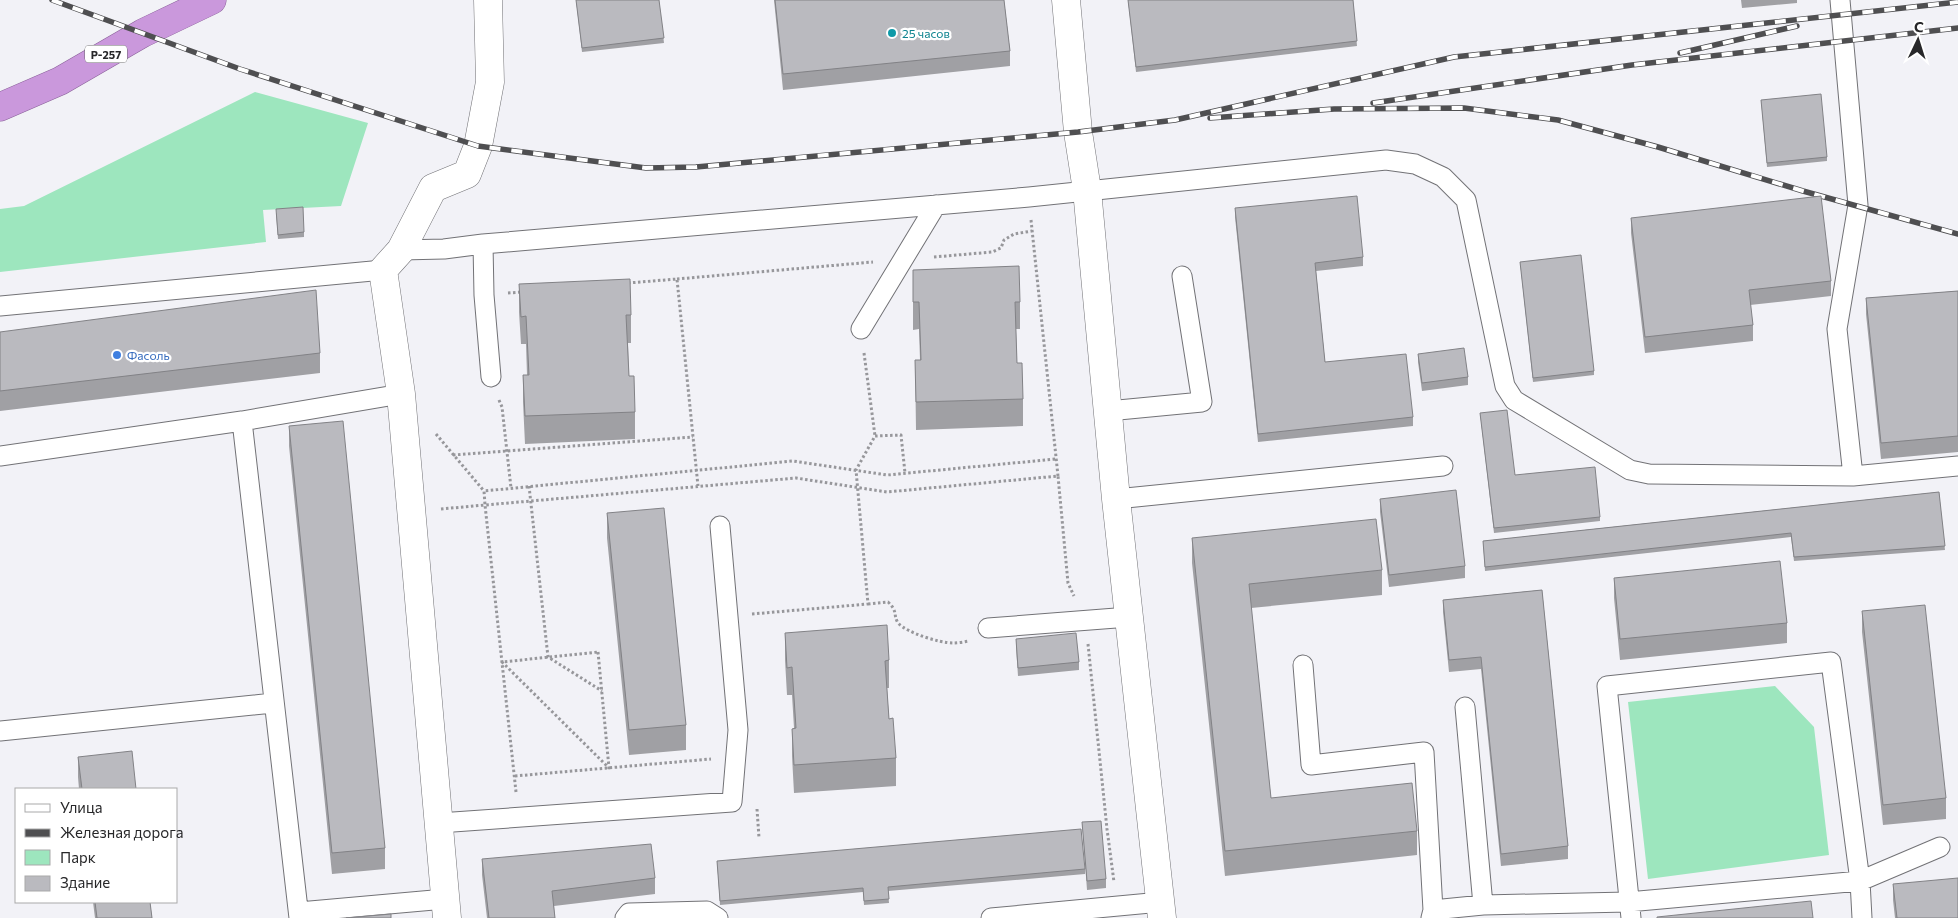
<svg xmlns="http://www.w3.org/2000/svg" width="1958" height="918" font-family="Commissioner,sans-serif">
  <rect width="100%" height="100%" fill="#f2f2f7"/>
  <path fill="#9de6be" d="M255 92 368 123 341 206 263 210 266 242 0 272V209L24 206Z
    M1775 686 1814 727 1829 855 1648 879 1628 702Z"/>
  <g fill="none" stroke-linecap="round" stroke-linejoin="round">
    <defs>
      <path id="service" d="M1840 0 1858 205 1837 329 1853 476
        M483 244 484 295 491 377
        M401 250 444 249 483 244 1029 197 1386 160 1415 164 1443 177 1466 200 1505 386 1514 400 1630 470 1649 474 1853 476 1958 466
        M0 306 383 270
        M861 329 936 205
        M1108 411 1202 402 1182 276
        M242 421 299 918
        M0 456 242 421 401 394
        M1116 499 1443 466
        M988 628 1129 617
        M1303 665 1311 765 1424 752 1433 910 1431 918
        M1465 707 1483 905
        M0 731 273 703
        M439 823 732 802 738 730 720 526
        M1433 910 1483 905 1628 902 1860 881 1940 847
        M299 912 445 899
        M625 918 629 913 707 911 718 918
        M991 918 1161 902
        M1631 918 1607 686 1831 662 1860 881 1862 918"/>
      <path id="minor" d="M1066 0 1078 132 1087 190 1116 499 1162 918
        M447 918 401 394 383 270 401 250 433 188 467 174 478 146 490 82 488 0"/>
      <path id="trunk" d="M0 107 60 81 143 33 212 0"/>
    </defs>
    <use href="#service" stroke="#727276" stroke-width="21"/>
    <use href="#minor" stroke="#727276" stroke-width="29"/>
    <use href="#trunk" stroke="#896198" stroke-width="29"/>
    <path stroke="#97979b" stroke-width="3" stroke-dasharray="2.5 2.5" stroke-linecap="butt" d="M1031 220 1058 476
      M934 257 992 252 1001 248 1004 240 1014 234 1032 231
      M677 279 873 262
      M628 283 677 279 698 486
      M508 293 522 292
      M864 353 875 436
      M499 400 502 407 511 488
      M436 434 484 491
      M453 455 693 437
      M529 486 548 657 602 691
      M441 509 485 505 484 491 793 461 887 475 1056 459
      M868 604 888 602C898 611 893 615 898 623 907 633 940 643 953 643 958 643 964 642 969 641
      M752 614 868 604 856 470 875 436 901 435 905 473
      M1088 644 1107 829 1114 882
      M598 652 609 768 502 662Z
      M515 776 711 759
      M516 792 485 505 796 478 887 492 1058 476 1068 583 1074 596
      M757 809 759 838"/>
    <use href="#service" stroke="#fff" stroke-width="19"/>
    <use href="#minor" stroke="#fff" stroke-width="28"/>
    <use href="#trunk" stroke="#ca98dc" stroke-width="28"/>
    <defs>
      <path id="rail" d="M52 0 240 69 478 146 646 168 696 167 1078 132 1175 120 1454 57 1958 2
        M1680 53 1797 26
        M1373 103 1632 65 1958 28
        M1210 118 1334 109 1464 108 1558 120 1658 147 1803 191 1958 234"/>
    </defs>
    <use href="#rail" stroke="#4f4f51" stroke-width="5.5"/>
    <use href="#rail" stroke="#fff" stroke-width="4" stroke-dasharray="11" stroke-linecap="butt"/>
  </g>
  <path fill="#a0a0a4" d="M576 0H659L664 43 582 52Z
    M774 0H1004L1010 51V66L783 90Z
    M1128 0H1353L1357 46 1136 72Z
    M1741 0H1797V3L1742 8Z
    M1761 100 1827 157V161L1767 167Z
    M1235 208 1363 257V266L1316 271 1325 362 1413 417V426L1258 442 1235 217Z
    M276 213 304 232V237L278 239Z
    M1631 218 1831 281V296L1750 305 1753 325V341L1645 353 1631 233Z
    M1520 262 1594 371V375L1533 382Z
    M913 270 1020 302V329H1016L1017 363 1023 399V426L916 430 915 360H920L919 329 913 330Z
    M519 284 631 315V343H628L629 376 635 412V439L525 444 523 402V375H527L526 344H521L519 312Z
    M1958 291V452L1881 459 1866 314V298Z
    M0 332 320 353V373L0 411Z
    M1418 354 1468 377V385L1422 391 1418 362Z
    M1480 413 1515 475 1600 517V521L1494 533Z
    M289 426 385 848V869L332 874 289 446Z
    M1939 492 1945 550 1794 561 1791 537 1485 571 1483 541Z
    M1380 499 1465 566V578L1389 587 1380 512Z
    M607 513 686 725V750L629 755 607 538Z
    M1192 538 1382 570V595L1251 608 1271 798 1417 831V855L1225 876 1192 563Z
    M1614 578 1787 623V643L1620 660 1614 598Z
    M1542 590 1568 846V859L1501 866 1481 669 1449 672 1443 612V600Z
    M1862 611 1946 798V819L1883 825 1862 632Z
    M785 633 889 660V688H887L889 719 896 758V786L794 793 792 756V729L794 728 792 695H787L785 660Z
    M1016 639 1079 662V670L1018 676 1016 647Z
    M78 757 136 789H79L78 777Z
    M1082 822 1106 879V888L1087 890Z
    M482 859 655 878V894L554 906 555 918H487L482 875Z
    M717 861 1085 869V874L888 891 889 903 864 905 863 892 720 905Z
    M1893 884 1958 918H1895L1893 900Z
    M93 902H150L152 918H95Z"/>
  <path fill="#bababf" stroke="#828286" d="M576 0H659L664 38 582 48Z
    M775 0H1004L1010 51 783 74Z
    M1128 0H1353L1357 41 1136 67Z
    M1821 94 1827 157 1767 163 1761 100Z
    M1357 196 1363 257 1315 263 1325 362 1406 354 1413 417 1258 434 1235 208Z
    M1821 196 1831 281 1749 290 1753 325 1645 337 1631 218Z
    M303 207 304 232 278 235 276 209Z
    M1581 255 1594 371 1533 378 1520 262Z
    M1019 266 1020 302H1015L1017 363H1022L1023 399 916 402 915 360H921L919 302H913V270Z
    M630 279 631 315H626L629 376H634L635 412 525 416 523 375H529L526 316 521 317 519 284Z
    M316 290 320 353 0 391V332Z
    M1958 291V436L1881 443 1866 298Z
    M1464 348 1468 377 1422 383 1418 354Z
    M1507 410 1515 475 1595 467 1600 517 1494 528 1480 413Z
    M343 421 385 848 332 853 289 426Z
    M1456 490 1465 566 1389 575 1380 499Z
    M1939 492 1945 546 1794 557 1791 533 1485 567 1483 541Z
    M664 508 686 725 629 730 607 513Z
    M1376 519 1382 570 1249 584 1271 798 1412 783 1417 831 1225 851 1192 538Z
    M1780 561 1787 623 1620 639 1614 578Z
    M1542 590 1568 846 1501 854 1481 657 1449 660 1443 600Z
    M1925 605 1946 798 1883 805 1862 611Z
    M887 625 889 660 885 661 889 719 893 718 896 758 794 765 792 729 796 728 792 667 787 668 785 633Z
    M1076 633 1079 662 1018 668 1016 639Z
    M132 751 136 789H82L78 757Z
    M1101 821 1106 879 1087 881 1082 822Z
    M1081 829 1085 869 888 887 889 899 864 901 863 888 720 901 717 861Z
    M651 844 655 878 552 891 555 918H489L482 859Z
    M1958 878V918H1897L1893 884Z
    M1811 901 1813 918H1657V917Z
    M95 902H150L152 918H97Z
    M391 914V918H346Z"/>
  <circle fill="#0f9aa8" stroke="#fff" stroke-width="2" cx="892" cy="33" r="5"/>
  <circle fill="#3f7fe0" stroke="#fff" stroke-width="2" cx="117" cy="355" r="5"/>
  <g text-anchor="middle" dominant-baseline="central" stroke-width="4.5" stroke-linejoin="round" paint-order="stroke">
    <rect fill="#fff" stroke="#68686a" stroke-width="1" x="85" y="45.5" width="42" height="17" rx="4"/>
    <g font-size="11" font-weight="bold" fill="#28282a">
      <text x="106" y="54">Р-257</text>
    </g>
    <g font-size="12" fill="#0d838f" stroke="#fff" text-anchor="start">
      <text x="902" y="33">25 часов</text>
    </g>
    <g font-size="12" fill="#366cbe" stroke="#fff" text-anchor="start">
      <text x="127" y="355">Фасоль</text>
    </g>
  </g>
  <rect x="15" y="788" width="162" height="115" fill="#ffffff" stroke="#a9a9aa"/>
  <rect x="25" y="804" width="25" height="8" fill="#ffffff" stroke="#a9a9aa"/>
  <text x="60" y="813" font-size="15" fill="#28282a">Улица</text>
  <rect x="25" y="829" width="25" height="8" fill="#4f4f51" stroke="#a9a9aa"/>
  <text x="60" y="838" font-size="15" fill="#28282a">Железная дорога</text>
  <rect x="25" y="850" width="25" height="15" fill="#9de6be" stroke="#a9a9aa"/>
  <text x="60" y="863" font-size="15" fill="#28282a">Парк</text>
  <rect x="25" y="876" width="25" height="15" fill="#bababf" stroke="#a9a9aa"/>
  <text x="60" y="888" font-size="15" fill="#28282a">Здание</text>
  <g transform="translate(1918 40) rotate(4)" stroke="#ffffff" stroke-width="4" paint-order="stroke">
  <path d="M0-4L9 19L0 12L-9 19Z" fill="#28282a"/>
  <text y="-8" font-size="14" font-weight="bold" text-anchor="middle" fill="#28282a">С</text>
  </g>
</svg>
